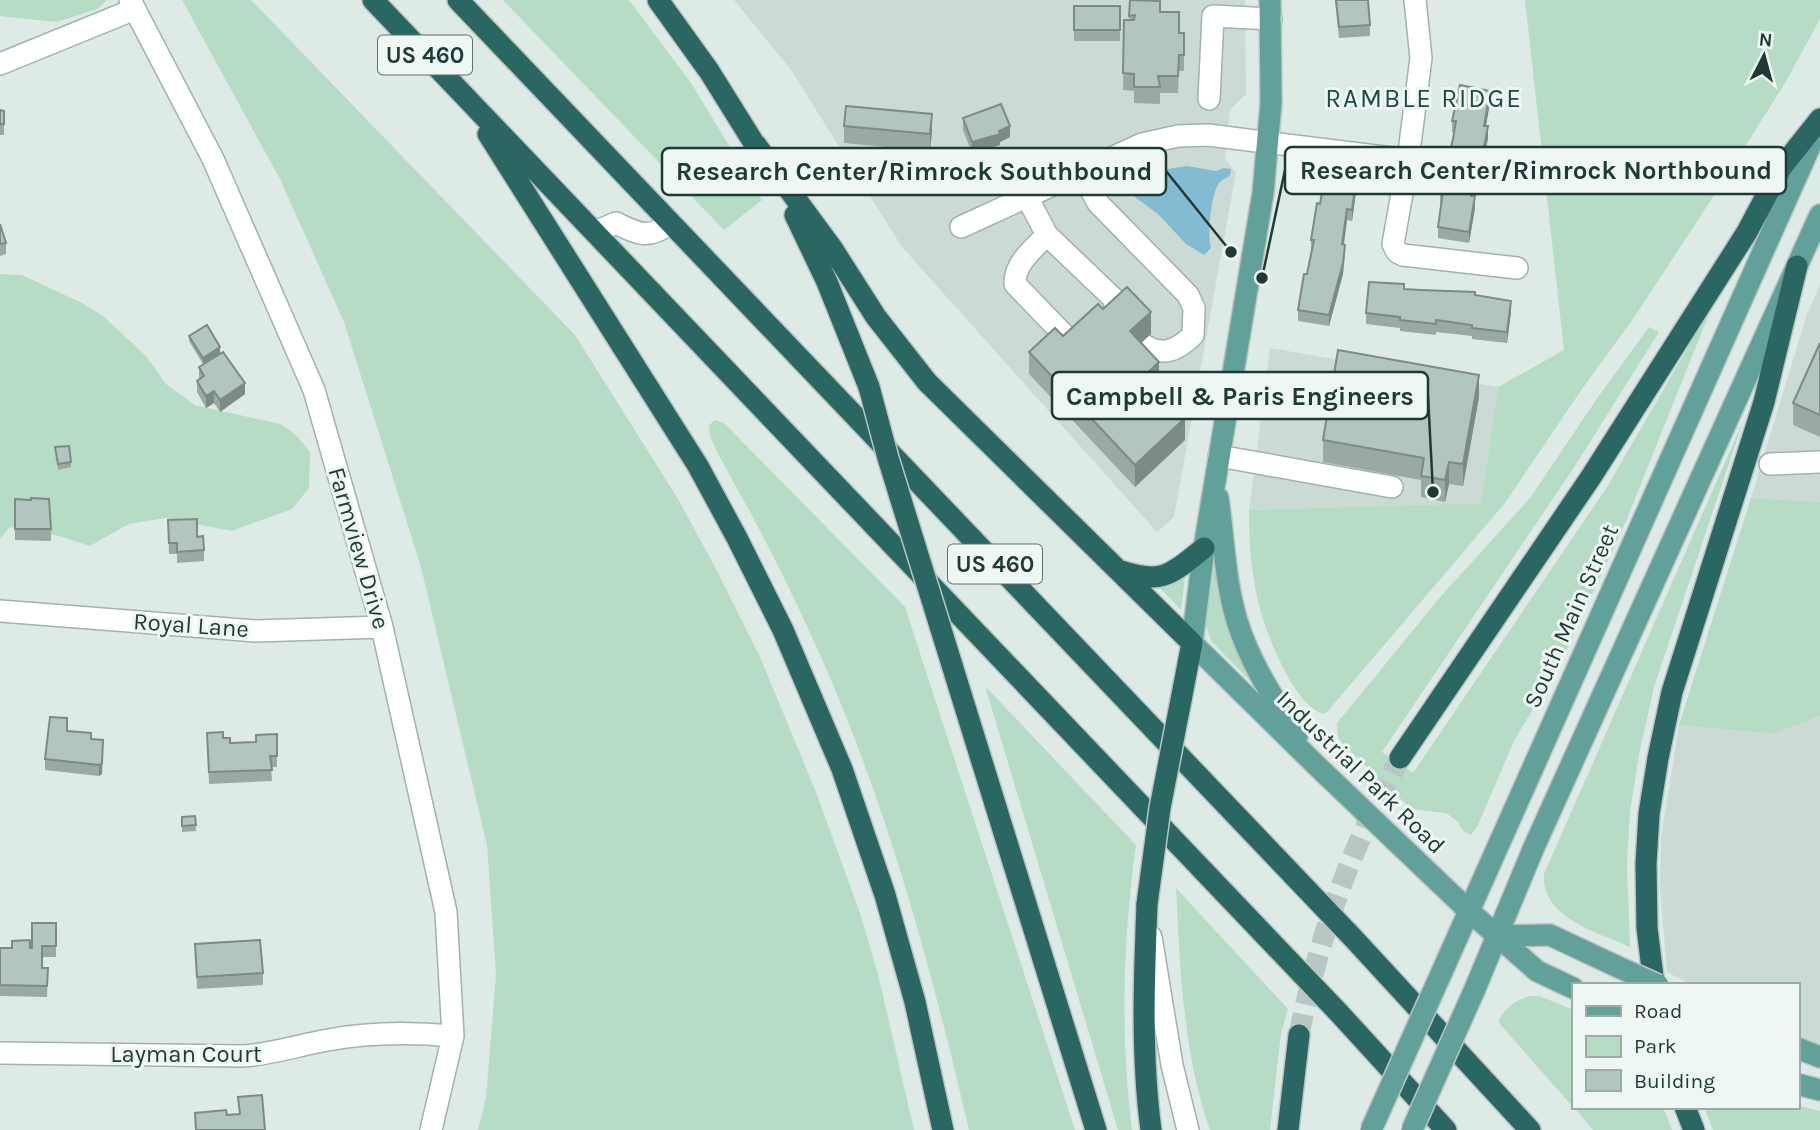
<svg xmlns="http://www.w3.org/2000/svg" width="1820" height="1130" font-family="Karla,sans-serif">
  <rect width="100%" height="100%" fill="#deeae6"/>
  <path fill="#ccdad5" d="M734 0H1245L1246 94 1230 110 1225 159 1236 172 1174 517 1157 532 902 247 791 70Z
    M1820 285V502L1751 498 1807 314Z
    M1270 348 1498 387 1481 503 1249 510Z
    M1820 716V1044L1797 1035V985H1692L1667 972 1660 889 1661 838 1679 725 1774 734Z"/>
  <path fill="#b6dcc5" d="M0 0H107L97 9 56 22 0 16Z
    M182 0H251L575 335 678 499 715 567 760 657 816 792 859 910 878 974 914 1130H478L486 1098 496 974 487 845 421 567 344 322 280 179Z
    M503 0H629L691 83 762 200 724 230Z
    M1525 0H1820V19L1785 83 1721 185 1633 319 1582 389 1505 503 1328 711 1323 714C1306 707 1296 691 1287 675 1257 620 1249 572 1249 510L1481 503 1498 387 1564 350Z
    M0 274 22 275 82 303 103 316 147 357 166 384 195 405 280 424 295 434 310 452 309 488 292 509 231 531 166 518 129 524 90 546 59 536 10 527 0 539Z
    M1713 304 1627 519 1561 662 1514 741 1478 825 1471 835 1463 831 1457 821 1446 813 1417 810 1408 806 1343 744 1338 737 1337 723 1442 595 1530 498 1596 400 1649 327 1659 332 1575 466 1382 752 1413 773 1607 487Z
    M1744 419 1654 687 1639 754 1630 812 1627 864 1630 947C1597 932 1541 918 1544 874Z
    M715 420 724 423 905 607 1075 1130H969C933 976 893 826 831 680 809 628 784 577 758 527 743 498 725 469 711 439L709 425Z
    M1751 498 1820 502V716L1774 734 1679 725Z
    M1217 546 1262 693 1211 641 1206 625Z
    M1185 577 1181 610 1160 588 1170 586Z
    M985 686 1136 845C1123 939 1120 1036 1132 1130H1118Z
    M1176 888 1288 1009 1281 1033 1270 1130H1210C1183 1052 1180 970 1176 888Z
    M1531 996H1540L1573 1010V1107L1498 1022C1505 1007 1515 1000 1531 996Z
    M1797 1105 1820 1111V1130H1713L1704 1107H1797Z
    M1574 1107H1663L1672 1130H1593Z"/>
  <path fill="#83bcd2" d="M1187 166 1216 171 1224 168 1231 169 1230 176C1226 178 1223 179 1220 182 1211 191 1207 235 1211 248L1204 255 1186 244 1158 214 1136 198 1129 190 1131 182 1154 171Z"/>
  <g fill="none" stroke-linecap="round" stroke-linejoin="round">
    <path stroke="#b8c7c3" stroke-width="21" stroke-dasharray="21 10" stroke-linecap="butt" d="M1299 1035C1319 935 1351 848 1400 758"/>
    <defs>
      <path id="minor" d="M130 0 213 159 314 390 382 627 446 912 453 1036 431 1130
        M1415 0 1421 58 1408 160 1393 244 1397 252 1403 255 1517 268
        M0 64 135 9
        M1209 99 1213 16 1271 19
        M1082 173 1098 203 1188 295 1194 308 1193 335C1176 352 1161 357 1141 343
        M1027 197 1047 235 1114 299 1117 318
        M961 227 1142 144 1178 136 1208 135 1408 160
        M595 232 616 223C638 234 649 240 670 223
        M1047 235C1033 249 1014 264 1015 284L1068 339
        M1219 456 1392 487
        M1770 464 1820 462
        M0 611 256 631 382 627
        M1151 937 1172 1065 1188 1130
        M0 1053 243 1056C273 1054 299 1045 328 1040 370 1032 411 1032 453 1036"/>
      <path id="major" d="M1270 0 1271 103 1263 193 1204 548 1192 643 1318 767 1469 911 1537 971 1573 988
        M1218 498C1224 539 1225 582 1237 621 1250 663 1274 699 1297 736
        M1497 936 1550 935 1616 966
        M1445 965 1819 126
        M1474 991 1534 847 1820 215
        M1797 1048 1820 1057
        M1797 1084 1820 1090"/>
      <path id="highway" d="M373 0 1339 1013 1446 1130
        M458 0 1354 939 1530 1130
        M658 0 709 71 762 156
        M488 134 698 466 737 538 783 630 842 769 885 895 915 1002 943 1130
        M756 145 832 248 876 317 927 382 1192 643 1181 700
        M795 215 827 282 869 387
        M1121 571C1163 585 1171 574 1204 548
        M952 665 1096 1130
        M1400 758 1591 477 1747 232 1781 168 1820 119
        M1147 904C1144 979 1141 1055 1151 1130
        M1654 985 1647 928 1646 864 1649 814 1658 758 1672 692 1764 402 1797 266
        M1685 1107 1694 1130
        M1288 1130 1299 1035"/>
    </defs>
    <use href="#minor" stroke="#a1b2ae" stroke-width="24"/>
    <use href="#major" stroke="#bcc4c3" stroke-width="24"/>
    <use href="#highway" stroke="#bcc4c3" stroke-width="24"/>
    <use href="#minor" stroke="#fff" stroke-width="21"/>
    <use href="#major" stroke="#61a199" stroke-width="21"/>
    <use href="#highway" stroke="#2a6762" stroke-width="21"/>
    <defs>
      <path id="major-bridge" d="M1616 966 1658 985
        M1371 1130 1445 965
        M1412 1130 1474 991"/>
      <path id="highway-bridge" d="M869 387 888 458 952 665
        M1147 904 1160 808 1181 700"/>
    </defs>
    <use href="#major-bridge" stroke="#bcc4c3" stroke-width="24" stroke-linecap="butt"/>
    <use href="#highway-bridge" stroke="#bcc4c3" stroke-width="24" stroke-linecap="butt"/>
    <use href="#major-bridge" stroke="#61a199" stroke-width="21"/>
    <use href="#highway-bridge" stroke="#2a6762" stroke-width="21"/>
  </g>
  <path fill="#9aa9a4" d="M1130 0 1160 12 1179 33H1184V71H1179L1178 93H1160V104L1134 103V91L1123 90 1124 20H1129Z
    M1335 0 1370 25V36L1339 38Z
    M1074 6H1120V41H1074Z
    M1490 102 1486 126 1488 138 1481 174 1477 173 1473 196 1475 208 1469 243 1438 238V227L1441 203H1440V191L1454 132H1452V121Z
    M0 110 4 122V135H0Z
    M963 118 1010 137 1000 142V145L972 153 963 130Z
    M844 126 932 131 930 151 844 143Z
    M1357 185 1352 221 1347 220 1344 244 1345 256 1343 274 1329 326 1298 321V310L1307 274 1312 251H1311V240Z
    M0 224 6 243V254L0 256Z
    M1404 289 1475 295 1511 312 1507 343 1472 339V336L1436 332V335L1400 331V328L1366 324V313Z
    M1103 309 1151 334 1141 343 1159 383 1156 386 1185 440 1135 487 1029 374V352L1063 336Z
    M189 336 220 353 203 364 189 341Z
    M1820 343V437L1793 425V403Z
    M199 367 245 394 220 412 214 403 206 408 197 392V381L199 379Z
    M1479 397 1463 486 1449 484 1445 502 1421 497V480L1323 462V440Z
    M55 447 71 462V467L58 470Z
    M15 499 51 529V541L15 540Z
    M168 520 197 537 204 550V561L177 563V554H169Z
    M67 731 91 739 103 751 102 774 99 776 45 770V759Z
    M207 733 223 738 230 743 256 742 277 734V767H271L272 781 209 784Z
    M195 816 196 831 182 832V817Z
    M56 923V957H42V968H48L47 997 0 996V948H32Z
    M195 944 263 973V985L197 989Z"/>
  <path fill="#7d8a86" d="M1490 91V102L1484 137V126Z
    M932 114V131L930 151V134Z
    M1010 126V137L1000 142V145L972 153V142Z
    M1488 126V138L1481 174V162Z
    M1477 161V173L1471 207V196Z
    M1357 174V185L1352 221V210Z
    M1475 196V208L1469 243V232Z
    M1347 209V220L1342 256V244Z
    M1345 245 1343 274 1329 326V315Z
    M1511 301V312L1507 343V332Z
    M1151 312V334L1130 353V331Z
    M220 347V353L203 364V358Z
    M1159 362V383L1145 397V375Z
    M1479 375V397L1463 486V464Z
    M245 383V394L220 412V400Z
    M214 391V403L206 408V396Z
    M1185 418V440L1135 487V465Z
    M1449 462V484L1445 502V480Z
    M103 740 102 774 99 776V765Z"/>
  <path fill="#b3c5bf" stroke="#7d8a86" stroke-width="2" d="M1130 0 1160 1V12H1179V33H1184V55H1179L1178 76H1158L1160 87H1134V74L1123 73 1124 20H1134L1135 15 1129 16Z
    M1336 0H1368L1370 25 1339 27Z
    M1074 6H1120V30H1074Z
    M1460 85 1490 91 1484 126H1488L1481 162 1477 161 1471 196H1475L1469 232 1438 227 1443 192 1440 191 1447 156H1449L1453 139 1456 121H1452Z
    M1001 104 1010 126 999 131 1000 134 972 142 963 118Z
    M846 106 932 114 930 134 844 126Z
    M0 110 4 111V124H0Z
    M1326 169 1357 174 1352 210 1347 209 1342 244 1345 245 1343 263 1329 315 1298 310 1304 274H1307L1314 240H1311L1317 203 1320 204Z
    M0 224 6 243 0 244Z
    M1369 282 1404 284V289L1421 290 1475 292V295L1511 301 1507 332 1472 328V325L1436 320V324L1400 320V317L1366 313Z
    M1127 287 1151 312 1130 331 1159 362 1145 375 1185 418 1135 465 1029 352 1055 328 1063 336 1098 304 1103 309Z
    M207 325 220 347 203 358 189 336Z
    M1820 343V415L1793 403Z
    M1338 350 1479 375 1463 464 1449 462 1445 480 1421 476 1424 458 1323 440Z
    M223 352 245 383 220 400 214 391 206 396 197 381 204 376 199 367Z
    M69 446 71 462 58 464 55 447Z
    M31 498 49 499 51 529H15V499L31 500Z
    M197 519V537L203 536 204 550 177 552V543H169L168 520Z
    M50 717 67 718V731L91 733V739L103 740 102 763 99 765 45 759Z
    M223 732V738H230V743L256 742V735L277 734V756H270L272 770 209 772 207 733Z
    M195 816 196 825 182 826V817Z
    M32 923H56V946H42V968H48L47 986 0 985V948H12V941L30 940V948H32Z
    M260 940 263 973 197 977 195 944Z
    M262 1095 265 1130H196L195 1113 226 1110 227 1115 240 1114 238 1097Z"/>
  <g text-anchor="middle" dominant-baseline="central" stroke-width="6" stroke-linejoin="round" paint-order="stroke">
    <g fill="#eef7f4" stroke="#5d736f" stroke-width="2">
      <rect x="378" y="35.5" width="94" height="39" rx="5"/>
      <rect x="948" y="544.5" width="94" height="39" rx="5"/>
    </g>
    <g font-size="23" font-weight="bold" fill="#1f3a36">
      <text x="425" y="55">US 460</text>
      <text x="995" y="564">US 460</text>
    </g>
    <g font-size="24" fill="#1f3a36" stroke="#eef7f4">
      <text transform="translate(359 548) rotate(74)">Farmview Drive</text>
      <text transform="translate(1571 616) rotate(-66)">South Main Street</text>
      <text transform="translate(191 625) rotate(4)">Royal Lane</text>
      <text transform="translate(1361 772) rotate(44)">Industrial Park Road</text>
      <text x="186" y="1054">Layman Court</text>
    </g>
    <g font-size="26" letter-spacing="2" fill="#1b4c46" stroke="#eef7f4">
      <text x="1424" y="98">RAMBLE RIDGE</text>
    </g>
  </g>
  <path fill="none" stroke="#1f3a36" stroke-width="2.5" d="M1262 278L1285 170M1231 252L1166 171M1433 492L1428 396"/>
  <g fill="#1f3a36" stroke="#eef7f4" stroke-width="2.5">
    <circle cx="1262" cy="278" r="7"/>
    <circle cx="1231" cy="252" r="7"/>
    <circle cx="1433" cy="492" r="7"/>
  </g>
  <g fill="#eef7f4" stroke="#1f3a36" stroke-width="2.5">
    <rect x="1285" y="147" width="501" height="47" rx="7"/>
    <rect x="662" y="148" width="504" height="47" rx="7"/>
    <rect x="1052" y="372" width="376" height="47" rx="7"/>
  </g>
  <g font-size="26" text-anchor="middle" font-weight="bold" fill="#1f3a36">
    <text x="1536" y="179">Research Center/Rimrock Northbound</text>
    <text x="914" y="180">Research Center/Rimrock Southbound</text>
    <text x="1240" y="405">Campbell &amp; Paris Engineers</text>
  </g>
  <rect x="1572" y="983" width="228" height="126" fill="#eef7f4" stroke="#9baba8" stroke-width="2"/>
  <rect x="1586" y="1006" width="35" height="10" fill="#61a199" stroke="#9baba8" stroke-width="2"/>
  <text x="1634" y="1018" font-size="21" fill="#1f3a36">Road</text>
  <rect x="1586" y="1036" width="35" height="21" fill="#b6dcc5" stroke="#9baba8" stroke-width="2"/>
  <text x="1634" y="1053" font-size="21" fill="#1f3a36">Park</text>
  <rect x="1586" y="1070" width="35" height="21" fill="#b3c5bf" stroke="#9baba8" stroke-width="2"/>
  <text x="1634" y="1088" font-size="21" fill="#1f3a36">Building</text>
  <g transform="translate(1764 56) rotate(6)" stroke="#eef7f4" stroke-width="5" paint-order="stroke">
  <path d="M0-5L12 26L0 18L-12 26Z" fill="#1f3a36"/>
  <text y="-10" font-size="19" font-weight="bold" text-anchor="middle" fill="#1f3a36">N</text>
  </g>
</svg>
